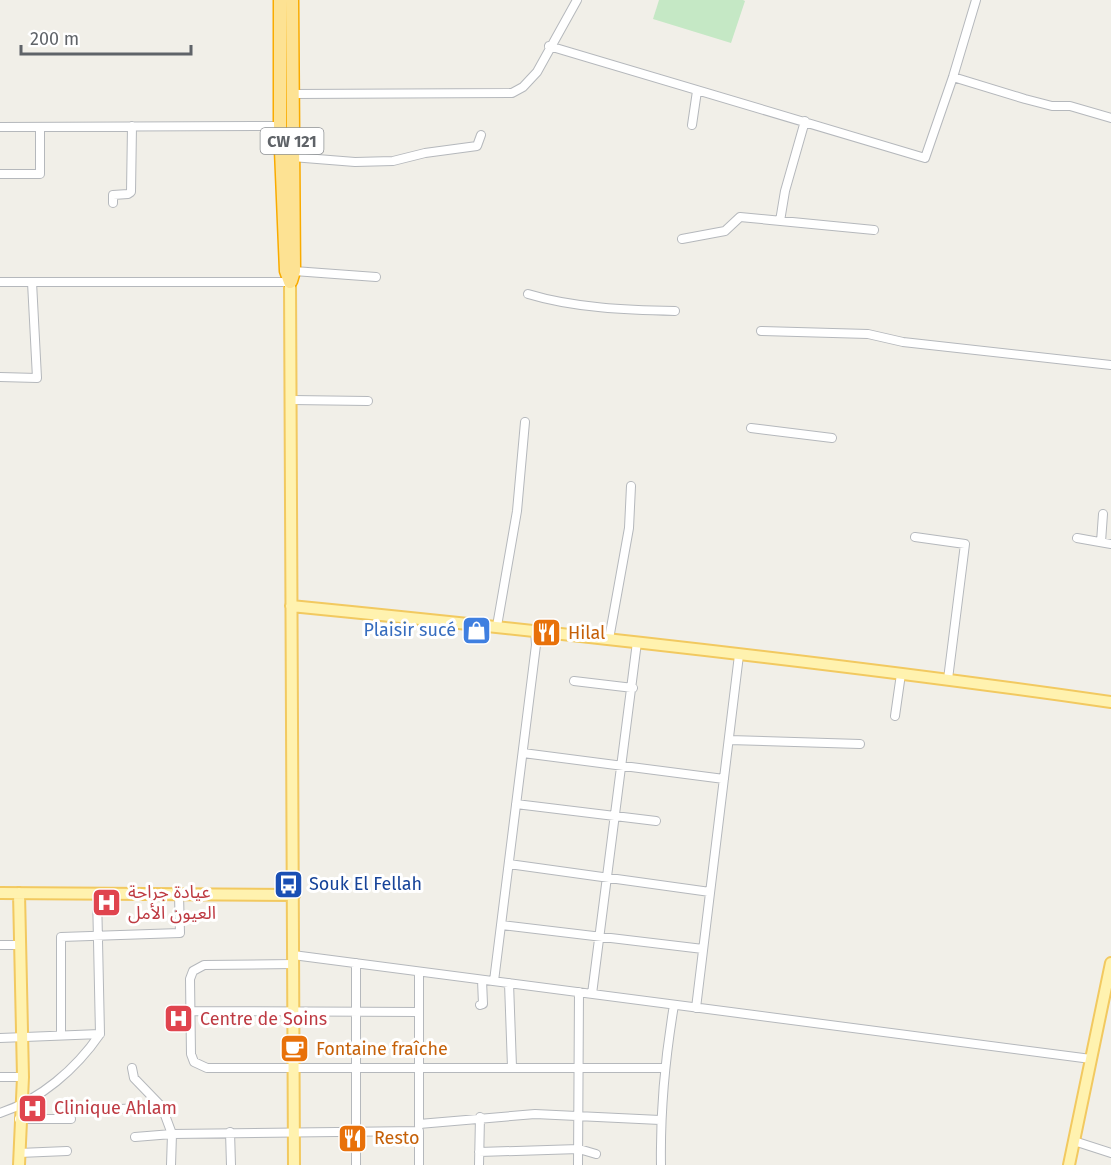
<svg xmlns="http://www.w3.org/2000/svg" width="1111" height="1165" font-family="'Fira Sans','Noto Sans Arabic',sans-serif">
  <rect width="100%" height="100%" fill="#f1efe8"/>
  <path fill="#c5e8c5" d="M659 0H743L745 1 731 43 653 19Z"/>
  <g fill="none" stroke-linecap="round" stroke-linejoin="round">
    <defs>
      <path id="minor" d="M549 46 925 158 953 77 976 0
        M953 77 1025 99 1052 106H1070L1111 118
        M292 94 512 93 523 87 537 72 577 0
        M692 125 697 91
        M0 127 280 126
        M292 157 355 162 393 161 425 153 477 146 481 135
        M0 174H40V127
        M113 203V195L128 194 131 192 132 126
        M780 221 785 191 805 121
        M682 239 725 231 740 217 874 230
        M294 271 376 277
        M0 282H290
        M528 294C574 308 627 310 675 311
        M761 331 868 334 903 342 1111 365
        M0 377 37 378 32 282
        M292 400 368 401
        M751 428 832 438
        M915 537 965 544 948 679
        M1077 538 1111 544
        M1101 542 1103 514
        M497 626 517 511 525 422
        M609 639 629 528 631 486
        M574 681 633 688
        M895 716 901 674
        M729 740 860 744
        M523 753 724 779
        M516 804 656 821
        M509 864 710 892
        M501 925 703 949
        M0 945H19
        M293 955 1091 1059
        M294 964 204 965 193 971 190 979 191 1054 194 1062 207 1068H664
        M419 972V1126
        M494 981 536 645 535 630
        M509 983 512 1067
        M592 994 637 642
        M480 1005 483 1004 482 980
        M696 1008 739 655
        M191 1011 419 1012
        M61 1034V937L180 933 179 895
        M0 1038 100 1034
        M132 1068 134 1078 162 1107 172 1134 135 1137
        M0 1077H23
        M99 1110 162 1107
        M0 1113C40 1100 76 1069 100 1034L97 894
        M19 1119H71
        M419 1124 535 1114 660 1120
        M230 1132 231 1165
        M1074 1141 1111 1153
        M479 1152 579 1149 596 1154
        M19 1153 67 1151
        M171 1165 172 1134 419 1131V1165
        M356 1165V963
        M479 1165 480 1117
        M578 1165 579 992
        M661 1165C660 1110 665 1059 674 1005"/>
      <path id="major" d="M290 282 294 1165
        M291 606C565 633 839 663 1111 702
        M0 893 294 895
        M19 893 23 1077 19 1165
        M1069 1165 1111 963"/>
      <path id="highway" d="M280 0V126L286 271 290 282
        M291 281 294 271 292 0"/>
    </defs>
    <use href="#minor" stroke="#b5b8bc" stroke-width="10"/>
    <use href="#major" stroke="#f2c960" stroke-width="14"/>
    <use href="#highway" stroke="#f9ab00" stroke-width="15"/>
    <use href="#minor" stroke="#fff" stroke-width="8"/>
    <use href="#major" stroke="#fff2af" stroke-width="10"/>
    <use href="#highway" stroke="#fde293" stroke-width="12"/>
  </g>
  <defs>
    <symbol id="shop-square" viewBox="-11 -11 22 22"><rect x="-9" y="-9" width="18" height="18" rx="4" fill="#3f7fe0" stroke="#fff"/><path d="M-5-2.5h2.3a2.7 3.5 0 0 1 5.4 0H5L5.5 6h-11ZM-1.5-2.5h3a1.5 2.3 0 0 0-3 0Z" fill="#fff"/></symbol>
    <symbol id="restaurant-square" viewBox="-11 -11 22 22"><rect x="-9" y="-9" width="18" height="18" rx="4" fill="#e8710a" stroke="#fff"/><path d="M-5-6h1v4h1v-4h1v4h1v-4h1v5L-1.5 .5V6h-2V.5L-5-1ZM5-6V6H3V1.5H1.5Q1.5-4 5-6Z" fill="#fff"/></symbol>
    <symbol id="bus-square" viewBox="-11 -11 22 22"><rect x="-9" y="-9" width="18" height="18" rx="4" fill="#1a4fb4" stroke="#fff"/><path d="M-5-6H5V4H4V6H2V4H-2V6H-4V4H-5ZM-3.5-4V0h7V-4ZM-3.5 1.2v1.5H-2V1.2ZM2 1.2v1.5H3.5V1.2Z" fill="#fff"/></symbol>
    <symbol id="hospital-square" viewBox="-11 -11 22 22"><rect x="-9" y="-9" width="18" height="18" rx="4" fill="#e0444e" stroke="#fff"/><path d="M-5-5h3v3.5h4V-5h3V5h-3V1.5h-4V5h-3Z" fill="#fff"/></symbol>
    <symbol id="cafe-square" viewBox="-11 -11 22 22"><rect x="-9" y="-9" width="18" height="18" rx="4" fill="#e8710a" stroke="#fff"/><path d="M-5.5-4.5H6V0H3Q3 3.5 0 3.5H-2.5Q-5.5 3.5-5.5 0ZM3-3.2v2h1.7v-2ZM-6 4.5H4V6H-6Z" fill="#fff"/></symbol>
  </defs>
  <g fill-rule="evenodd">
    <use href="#shop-square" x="460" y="614" width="33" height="33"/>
    <use href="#restaurant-square" x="530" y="616" width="33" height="33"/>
    <use href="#bus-square" x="272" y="868" width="33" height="33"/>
    <use href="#hospital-square" x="90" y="886" width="33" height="33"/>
    <use href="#hospital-square" x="162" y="1002" width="33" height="33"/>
    <use href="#cafe-square" x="278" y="1032" width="33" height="33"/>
    <use href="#hospital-square" x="16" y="1092" width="33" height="33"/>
    <use href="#restaurant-square" x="336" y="1122" width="33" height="33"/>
  </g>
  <g text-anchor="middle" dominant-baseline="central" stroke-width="6" stroke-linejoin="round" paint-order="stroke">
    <rect fill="#fff" stroke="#8f9295" stroke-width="1.5" x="260.5" y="128" width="63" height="26" rx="4.5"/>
    <g font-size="16" font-weight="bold" fill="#5f6368">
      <text x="292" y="141">CW 121</text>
    </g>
    <g font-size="18" fill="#366cbe" stroke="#fff" text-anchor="end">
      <text x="456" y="630">Plaisir sucé</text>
    </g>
    <g font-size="18" fill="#c56008" stroke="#fff" text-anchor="start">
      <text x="568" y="633">Hilal</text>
      <text x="316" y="1049">Fontaine fraîche</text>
      <text x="374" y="1138">Resto</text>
    </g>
    <g font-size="18" fill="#164399" stroke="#fff" text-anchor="start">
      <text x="309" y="884">Souk El Fellah</text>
    </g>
    <g font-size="18" fill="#be3a42" stroke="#fff" text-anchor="start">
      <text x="128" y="892">عيادة جراحة<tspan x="128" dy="21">العيون الأمل</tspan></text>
      <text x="200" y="1019">Centre de Soins</text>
      <text x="54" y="1108">Clinique Ahlam</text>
    </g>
  </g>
  <path d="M21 45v9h170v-9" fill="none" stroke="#5f6368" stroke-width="3"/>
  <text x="30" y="45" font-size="18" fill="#5f6368" stroke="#ffffff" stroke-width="4.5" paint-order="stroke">200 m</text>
</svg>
